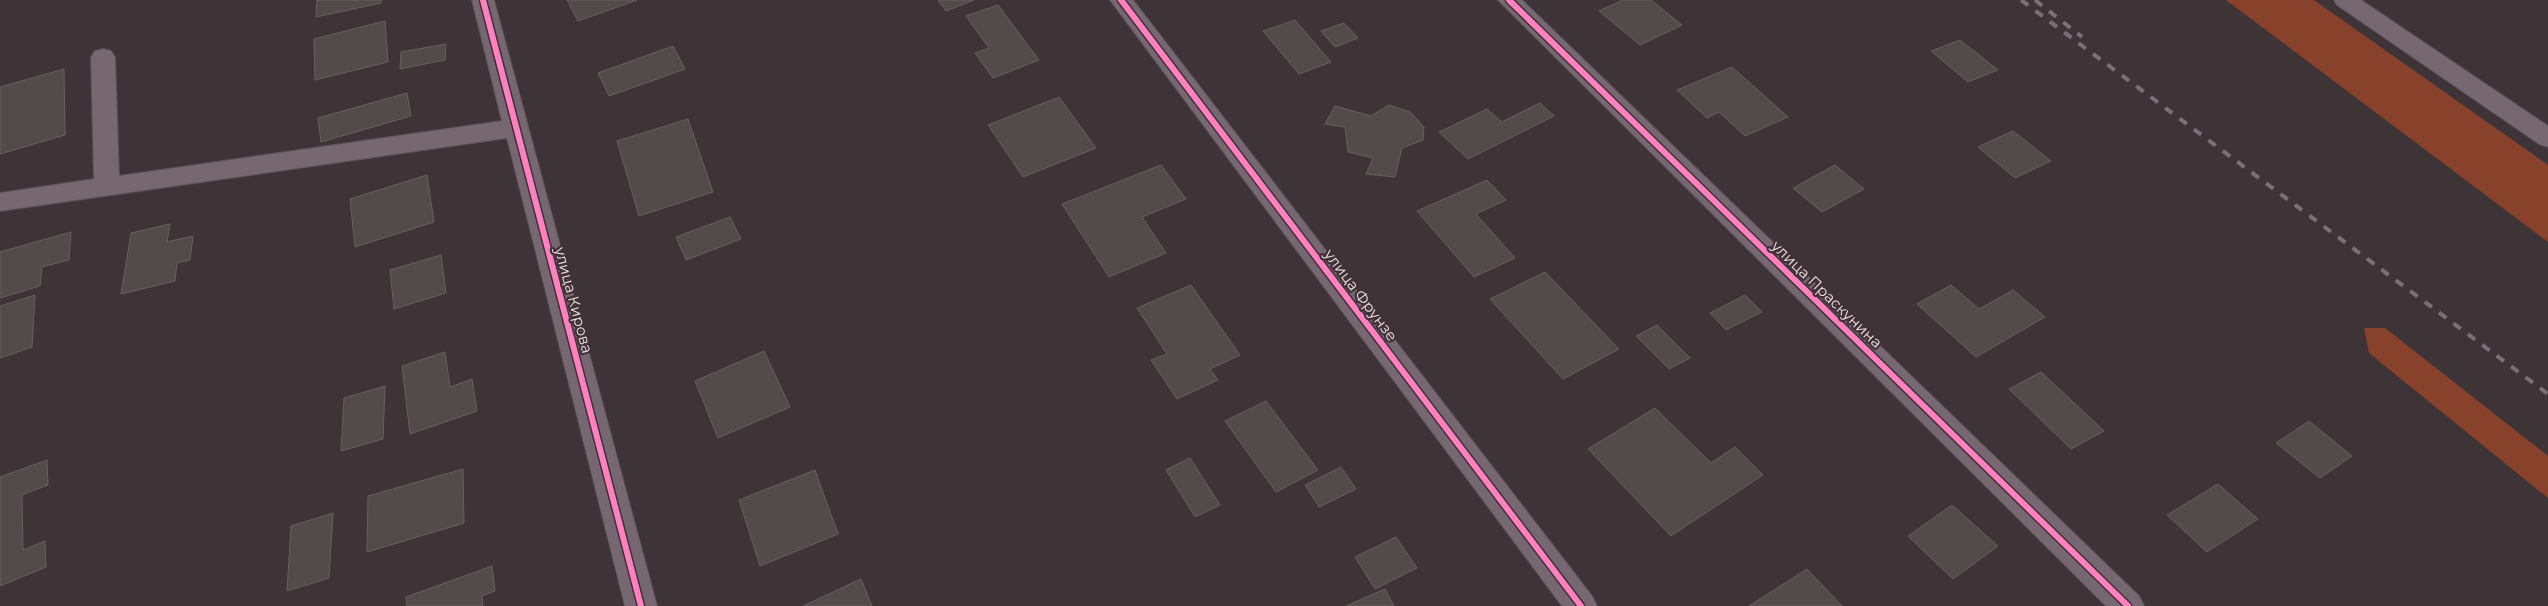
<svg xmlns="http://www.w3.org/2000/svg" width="2548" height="606" font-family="Montserrat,sans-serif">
  <rect width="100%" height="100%" fill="#3e3437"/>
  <path fill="#88422c" d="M2226 0H2314L2548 165V242Z
    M2364 328H2385L2548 456V498L2369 353Z"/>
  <path fill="#524a4b" stroke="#675f60" d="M317 0H381V3L316 17Z
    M567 0H637L578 21Z
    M938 0H974L946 11Z
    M1623 0H1651L1682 25 1640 45 1599 11Z
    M998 5 1039 60 993 78 975 53 989 48 966 16Z
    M1295 20 1331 62 1299 74 1263 31Z
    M385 21 388 62 315 80 314 39Z
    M1344 23 1358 38 1335 47 1321 31Z
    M1960 40 1998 70 1968 82 1931 51Z
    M446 44 445 60 400 69 401 52Z
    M673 46 685 69 609 96 598 73Z
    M1732 67 1788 117 1745 136 1719 112 1707 118 1677 90Z
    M64 69 65 135 0 154V87Z
    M407 93 411 116 321 142 318 118Z
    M1059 97 1096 148 1023 177 988 125Z
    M1540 103 1554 116 1468 159 1439 132 1487 109 1502 122Z
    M1389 105 1410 112 1424 127 1423 140 1402 148 1395 177 1366 174 1373 158 1348 152 1345 127 1325 124 1335 106 1371 116Z
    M688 119 713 192 639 216 617 141Z
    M2013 131 2051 161 2015 178 1978 147Z
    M1161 165 1186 199 1142 217 1166 253 1109 277 1062 204Z
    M1835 165 1864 189 1822 212 1793 188Z
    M427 175 434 222 355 247 350 199Z
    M1487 180 1506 200 1476 214 1515 258 1474 277 1417 211Z
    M730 217 741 239 686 260 676 237Z
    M170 224 167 242 193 236 190 260 177 263 175 281 121 294 131 233Z
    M71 232 69 260 42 267 40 286 0 298V252Z
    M441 255 446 293 394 309 390 270Z
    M1545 272 1619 349 1563 379 1490 299Z
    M1191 285 1240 355 1210 369 1218 380 1177 399 1151 360 1167 354 1137 308Z
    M1951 285 1979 309 2013 290 2045 317 1976 357 1917 304Z
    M35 295 32 347 0 358V306Z
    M1745 295 1762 312 1726 330 1710 313Z
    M1657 325 1690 358 1669 369 1636 336Z
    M764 351 790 407 718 438 695 381Z
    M445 352 450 387 472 379 477 411 410 434 402 366Z
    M2041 372 2104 431 2071 449 2009 389Z
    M385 386 383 439 341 451 344 398Z
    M1266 401 1318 470 1276 492 1225 421Z
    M1655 408 1711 463 1735 447 1763 475 1671 536 1588 449Z
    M2309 421 2352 456 2320 478 2276 443Z
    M1190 458 1220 505 1195 517 1166 470Z
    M47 460 48 485 22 495 23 550 45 541 46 567 0 586V477Z
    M1341 467 1356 489 1319 507 1305 485Z
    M463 469 464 523 367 552 368 496Z
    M815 470 838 534 760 566 739 500Z
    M2218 484 2258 519 2207 552 2167 515Z
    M1952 505 1998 546 1953 579 1908 536Z
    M333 513 329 578 287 591 291 526Z
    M1396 537 1417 568 1375 589 1355 557Z
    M492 566 495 591 482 596 483 606H407L406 597Z
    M1807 569 1842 606H1749Z
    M861 579 872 606H803Z
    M1385 589 1394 606H1346Z"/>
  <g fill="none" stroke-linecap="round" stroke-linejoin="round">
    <defs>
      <path id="minor" d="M472 0H494L657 606H625L507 138 0 211V193L94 179 91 57 95 51 103 49 111 51 115 57 119 176 502 121Z
        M1110 0H1133L1592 596 1597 606H1562Z
        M1498 0H1522L2139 596 2144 606H2106Z
        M2334 0H2361L2548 126V147L2539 144 2337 5Z"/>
    </defs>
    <use href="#minor" stroke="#595154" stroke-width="2"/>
    <use href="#minor" fill="#766771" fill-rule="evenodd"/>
    <path stroke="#7b7077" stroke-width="4" stroke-dasharray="9 9" stroke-linecap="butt" d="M2021 0 2548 394
      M2035 0 2082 37"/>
    <defs>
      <path id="cycleway" d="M483 0 641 606
        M1121 0 1581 606
        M1509 0 2128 606"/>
    </defs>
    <use href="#cycleway" stroke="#413136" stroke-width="9"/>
    <use href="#cycleway" stroke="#ff80c0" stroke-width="6"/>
  </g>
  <g text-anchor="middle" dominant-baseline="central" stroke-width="4.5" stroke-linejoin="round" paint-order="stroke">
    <g font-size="15" fill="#eee3e6" stroke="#413136">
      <text transform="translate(1827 294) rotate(44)">улица Праскунина</text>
      <text transform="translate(1361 295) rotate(53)">улица Фрунзе</text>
      <text transform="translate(574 300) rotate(75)">улица Кирова</text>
    </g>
  </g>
</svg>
